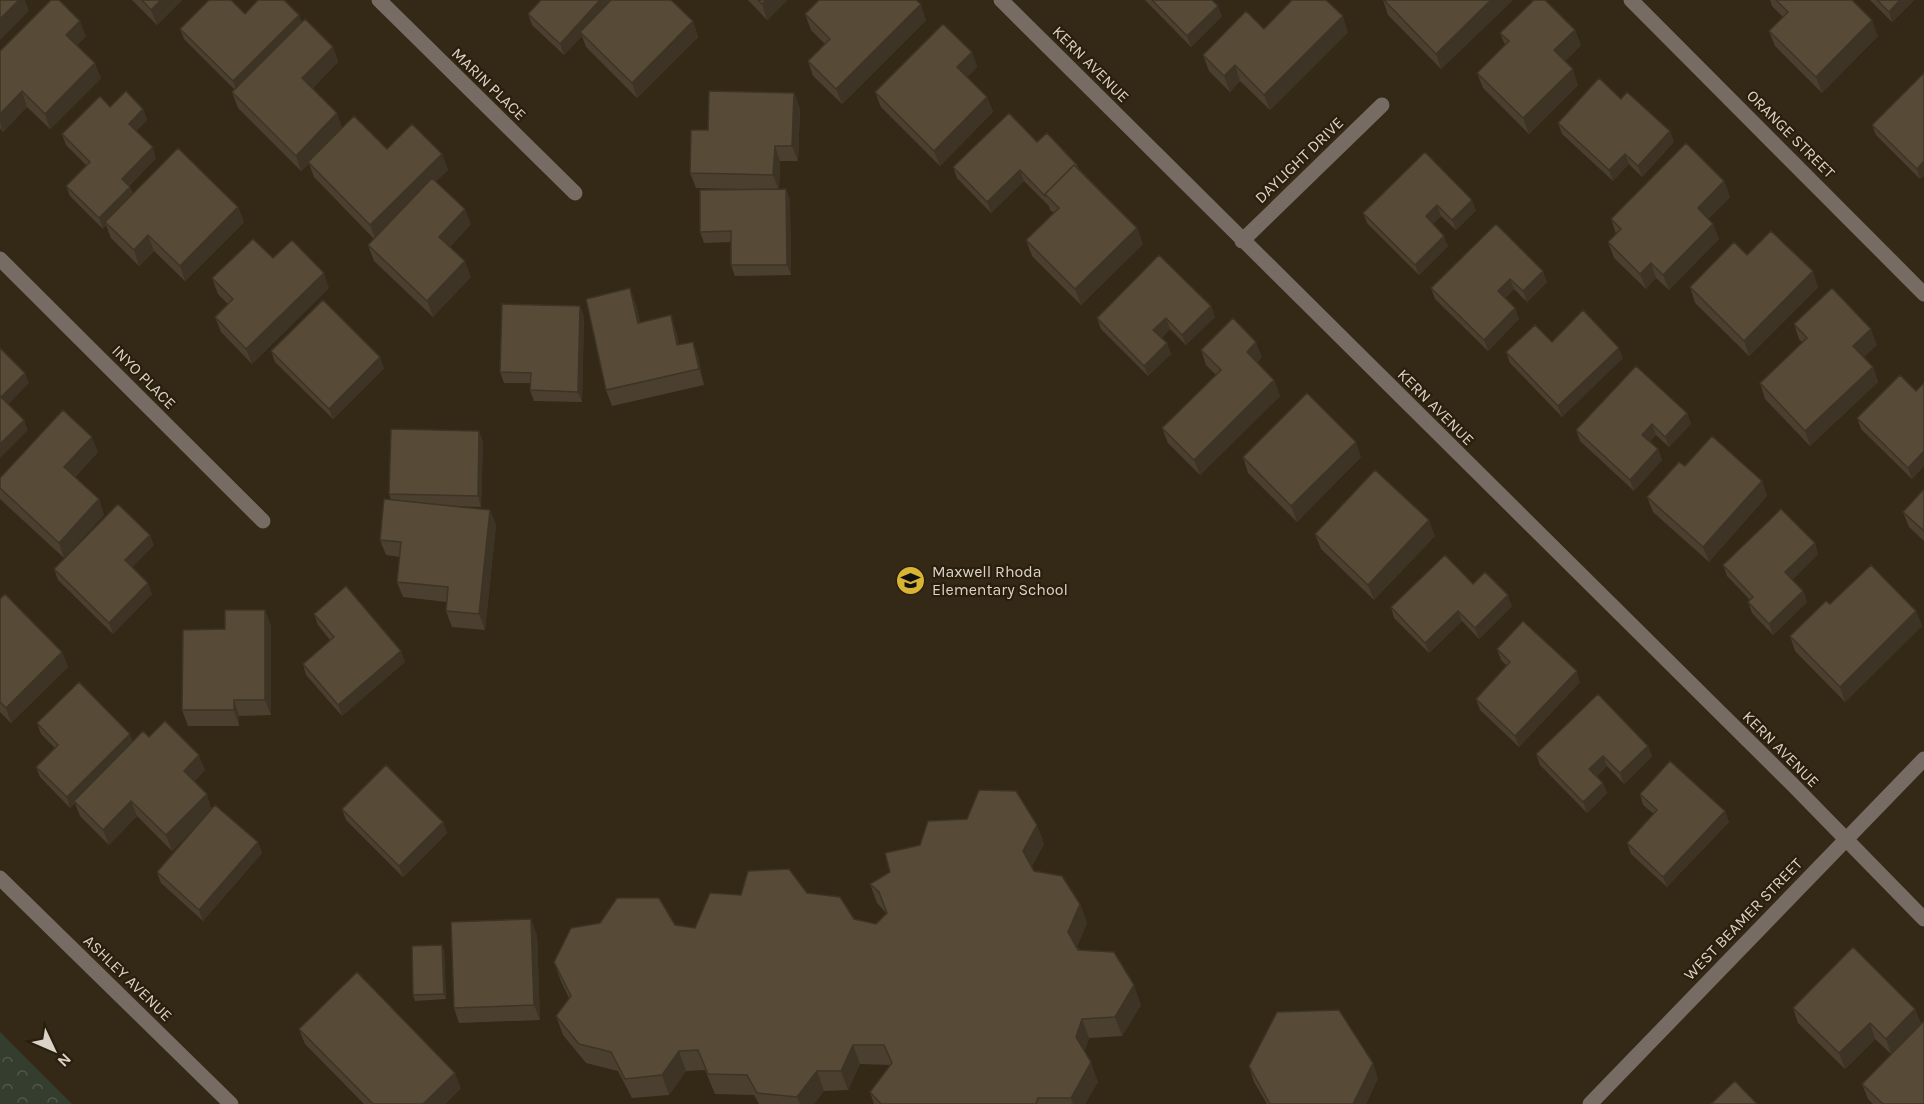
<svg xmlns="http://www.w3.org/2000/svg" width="1924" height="1104" font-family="Karla,sans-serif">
  <defs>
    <pattern id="park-crowns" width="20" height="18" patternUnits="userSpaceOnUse" patternTransform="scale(1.5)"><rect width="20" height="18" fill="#353d2f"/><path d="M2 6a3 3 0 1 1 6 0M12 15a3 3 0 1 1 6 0" fill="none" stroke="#52584c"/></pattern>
  </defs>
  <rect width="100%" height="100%" fill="#342816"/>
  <path fill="url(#park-crowns)" d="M0 1032 72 1104H0Z"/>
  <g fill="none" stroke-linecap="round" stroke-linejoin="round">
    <path stroke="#766c63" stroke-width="15" d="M379 0 575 193
      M1001 0 1791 783 1924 919
      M1631 0 1924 294
      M1242 241 1382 105
      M0 259 263 521
      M0 878 231 1104
      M1590 1104 1924 759"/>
  </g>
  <path fill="#4b402f" d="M132 0H182L157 25Z
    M748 0H787L767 20Z
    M1145 0H1212L1222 16 1191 47Z
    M1383 0H1513L1441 69 1388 15Z
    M1770 0H1852L1878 36 1822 93 1775 46 1769 31 1783 17 1772 6Z
    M1870 0H1914L1892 22Z
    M245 14 302 23 333 47 338 62 313 88 342 127 387 149 442 154 448 170 436 181 471 224 450 247 471 277 433 317 374 261 368 245 374 239 314 177 309 164 301 171 238 108 232 92 235 90 184 39 180 29Z
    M528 14 693 21 698 37 637 98 586 47 582 36 564 55 532 25Z
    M805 14 926 20 842 104 813 76 808 61 825 44 811 30Z
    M1264 29 1348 32 1270 110 1240 81 1230 92 1209 71 1203 55Z
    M1575 30 1581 45 1565 61 1578 85 1529 134 1483 88 1477 73 1505 45 1500 33Z
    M86 36 77 45 101 78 50 129 27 107 3 132 0 128V51Z
    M972 52 977 67 967 77 987 97 993 112 940 166 881 107 875 92Z
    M1924 73V176L1920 179 1876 135 1872 125Z
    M794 93 800 109 798 161H780L779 189H786L790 200 791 275 735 276 731 265V242L704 243 700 232 737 189 696 188 690 173 708 130Z
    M1621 99 1670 131 1674 142 1642 177 1629 164 1613 181 1562 134 1558 123Z
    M110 107 143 109 147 120 136 131 156 158 129 186 133 194 238 207 244 222 185 281 154 251 139 266 111 238 106 225 103 229 70 196 66 186 86 165 66 145 62 134Z
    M1037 142 1077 165 1079 169 1137 228 1143 244 1081 305 1032 256 1026 240 1054 213 1050 210 1049 206 1024 181 991 213 957 178 953 167Z
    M1425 152 1476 210 1456 230 1441 216 1433 224 1448 246 1419 275 1367 223 1363 213Z
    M1724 181 1730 197 1708 219 1713 224 1719 239 1669 290 1656 278 1646 289 1614 258 1608 242 1616 234 1611 219Z
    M1496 224 1547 282 1527 302 1514 289 1505 298 1515 308 1519 319 1488 351 1435 299 1431 288Z
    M273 258 329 288 252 364 221 332 215 317 228 304 218 294 212 278Z
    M1690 287H1818L1749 356 1695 303Z
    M636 304 640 323 676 331 679 345 693 342 698 357 704 385 612 406 606 390Z
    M580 306 584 317 582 402 534 401 530 390V383H504L500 372Z
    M1211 306 1215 317 1186 345 1170 329 1161 338 1167 343 1171 354 1148 376 1101 329 1097 318Z
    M1794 324 1877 345 1863 357 1873 367 1878 382 1810 446 1765 399 1760 383 1803 343 1799 339Z
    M1552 342 1623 358 1562 417 1510 363 1506 352Z
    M1201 350 1262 357 1257 362 1274 380 1280 396 1200 475 1168 443 1162 428 1216 375 1206 365Z
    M271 351 384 368 333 419 275 362Z
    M1924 383V466L1912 479 1861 429 1857 418 1916 391Z
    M1687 413 1691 424 1669 447 1656 435 1650 441 1658 449 1662 460 1634 491 1580 441 1576 430Z
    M479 431 483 442 481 507 455 506 490 510 496 525 485 630 452 627 446 611 447 602 403 597 397 582 400 557 386 555 380 540 391 500 389 494Z
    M98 452 75 477 99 499 104 515 64 558 0 499V478Z
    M1243 457H1361L1297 522 1248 473Z
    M1685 466 1762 481 1767 496 1709 562 1653 512 1647 497Z
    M1924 489V541L1909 527 1903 512Z
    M1315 534 1435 536 1374 600 1321 549Z
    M1815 543 1818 554 1792 580 1803 591 1807 602 1773 635 1752 613 1748 602 1750 600 1727 576 1723 565Z
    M154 545 132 567 152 594 113 634 58 580 54 569Z
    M0 599 62 652 68 667 11 723 0 712Z
    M1830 604 1916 611 1922 626 1845 702 1795 651 1790 636Z
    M1512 606 1479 639 1462 621 1429 653 1394 618 1391 607Z
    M314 614 405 662 342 716 306 675 303 664 330 640 318 625Z
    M271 625V715L239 716V726H188L182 710 225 629Z
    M1497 649 1580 682 1519 747 1480 710 1476 699 1507 666 1501 660Z
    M37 723 133 741 149 737 205 770 194 782 212 809 258 842 262 853 203 921 161 883 157 872 204 818 172 851 137 816 109 845 80 816 75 803 70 808 40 777 36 767 55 748 41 734Z
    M1648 746 1652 756 1624 784 1607 766 1597 776 1603 783 1607 793 1587 813 1540 765 1536 754Z
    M1640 794 1725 811 1729 822 1667 887 1631 854 1627 843 1654 814 1643 805Z
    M342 809 443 822 447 833 403 877 346 820Z
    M1037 825 1044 844 1032 866 1034 871 1080 904 1087 923 1077 947 1141 1005 1122 1036 1089 1038 1084 1052 1098 1082 1085 1104H874L870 1092 890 1065 860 1064 848 1090 824 1091 814 1104H759L754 1095 715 1094 705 1070 686 1071 669 1095 632 1098 618 1071 586 1063 563 1035 556 1016 569 998 561 981 554 962 675 925 695 928 741 895 807 893 854 919 876 924 886 913 877 903 870 884Z
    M537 935 540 1020 459 1023 454 1008Z
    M444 950 446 999 415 1001 413 995Z
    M1793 1008 1915 1009 1921 1024 1891 1054 1875 1039 1845 1069 1798 1023Z
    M299 1029 461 1088 445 1104H364L305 1044Z
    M1249 1066 1378 1078 1366 1104H1267L1254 1082Z
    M1862 1084 1924 1104H1873L1868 1099Z"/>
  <path fill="#3d3426" d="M19 0H25L29 11 0 40V19Z
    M161 0H182L157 25 151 10Z
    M600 0H614L580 32 582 36 564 55 560 44Z
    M766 0H787L767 20 762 4Z
    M1491 0H1513L1441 69 1436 54Z
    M1900 0H1914L1892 22 1889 12Z
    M921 4 926 20 842 104 836 89Z
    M1218 6 1222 16 1191 47 1187 36Z
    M299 15 303 26 237 92 233 81Z
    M1343 16 1348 32 1270 110 1264 95Z
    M1872 20 1878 36 1822 93 1816 77Z
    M80 21 86 36 72 50 66 35Z
    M693 21 698 37 637 98 632 83Z
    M1575 30 1581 45 1560 66 1554 50Z
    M333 47 338 62 308 93 302 78Z
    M972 52 977 67 962 82 957 67Z
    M95 63 101 78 50 129 45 114Z
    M1235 65 1240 81 1230 92 1224 76Z
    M1573 69 1578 85 1529 134 1523 118Z
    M22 91 27 107 3 132 0 122V114Z
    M794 93 800 109 798 161 792 146Z
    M987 97 993 112 940 166 934 151Z
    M143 109 147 120 133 135 129 124Z
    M337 113 343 129 308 162 309 164 301 171 296 156Z
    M1670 131 1674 142 1642 177 1638 166Z
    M775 146 780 161 779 191 773 175Z
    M153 147 156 158 125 189 122 179Z
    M442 154 448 170 376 241 370 225Z
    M1625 154 1629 164 1613 181 1609 170Z
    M1924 161V176L1920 179 1917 169Z
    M1020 170 1024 181 991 213 987 202Z
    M1724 181 1730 197 1703 223 1698 208Z
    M130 187 134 198 105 222 106 225 103 229 99 218Z
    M786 189 790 200 791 275 787 265Z
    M1472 200 1476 210 1456 230 1452 220Z
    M1437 205 1441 216 1430 227 1426 216Z
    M238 207 244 222 185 281 180 266Z
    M465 209 471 224 445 252 439 237Z
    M1713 224 1719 239 1669 290 1663 275Z
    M1137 228 1143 244 1081 305 1075 289Z
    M148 235 154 251 139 266 134 250Z
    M1444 236 1448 246 1419 275 1415 265Z
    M465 261 471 277 433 317 427 301Z
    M1651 263 1656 278 1646 289 1640 274Z
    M1543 271 1547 282 1527 302 1523 291Z
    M1813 271 1818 287 1749 356 1744 341Z
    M324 273 329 288 252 364 246 349Z
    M1510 279 1514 289 1501 302 1498 291Z
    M630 288 636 304 644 339 638 323Z
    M580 306 584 317 582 402 578 392Z
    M1211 306 1215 317 1186 345 1182 335Z
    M1515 308 1519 319 1488 351 1484 340Z
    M671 315 676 331 683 361 677 345Z
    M1166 318 1170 329 1157 341 1153 330Z
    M1871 329 1877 345 1859 362 1853 346Z
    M693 342 698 357 704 385 699 369Z
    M1256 342 1262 357 1252 367 1247 352Z
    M1167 343 1171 354 1148 376 1144 366Z
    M1619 348 1623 358 1562 417 1558 406Z
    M380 357 384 368 333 419 329 409Z
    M1873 367 1878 382 1810 446 1805 431Z
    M25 373 29 383 5 408 1 397Z
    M1274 380 1280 396 1200 475 1194 460Z
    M1687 413 1691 424 1669 447 1665 437Z
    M24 420 28 430 0 458V444Z
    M1652 424 1656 435 1646 445 1642 435Z
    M479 431 483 442 481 507 478 496Z
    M92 437 98 452 69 482 64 467Z
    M1356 442 1361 457 1297 522 1291 506Z
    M1658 449 1662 460 1634 491 1630 480Z
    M1924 451V466L1912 479 1908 468Z
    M1762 481 1767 496 1709 562 1703 547Z
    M99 499 104 515 64 558 59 543Z
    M490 510 496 525 485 630 479 614Z
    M1429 520 1435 536 1374 600 1368 585Z
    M150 535 154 545 129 571 125 560Z
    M1815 543 1818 554 1789 583 1785 572Z
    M148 583 152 594 113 634 109 623Z
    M1803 591 1807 602 1773 635 1769 624Z
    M1508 595 1512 606 1479 639 1475 628Z
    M265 610 271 625V715L265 700Z
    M1458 611 1462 621 1429 653 1425 643Z
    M1916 611 1922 626 1845 702 1840 687Z
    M401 651 405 662 342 716 338 705Z
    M62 652 68 667 11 723 6 708Z
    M1577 671 1580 682 1519 747 1515 736Z
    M234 700 239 716V726L234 710Z
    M130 734 134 745 74 801 75 803 70 808 67 797Z
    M1648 746 1652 756 1624 784 1620 773Z
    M199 755 205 770 189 787 184 771Z
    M1603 756 1607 766 1593 780 1589 769Z
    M1603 783 1607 793 1587 813 1583 802Z
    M207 794 212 810 172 851 166 835Z
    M131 801 137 816 109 845 103 830Z
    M1725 811 1729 822 1667 887 1663 877Z
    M443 822 447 833 403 877 399 866Z
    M1037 825 1044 844 1030 870 1023 851Z
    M258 842 262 853 203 921 199 910Z
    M1080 904 1087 923 1075 952 1068 932Z
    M531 919 537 935 540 1020 534 1005Z
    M442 945 444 950 446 999 444 994Z
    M1134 985 1141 1005 1122 1036 1115 1017Z
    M1915 1009 1921 1024 1891 1054 1886 1039Z
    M1082 1019 1089 1038 1083 1057 1076 1037Z
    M1870 1023 1875 1039 1845 1069 1839 1053Z
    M853 1045 860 1064 848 1090 841 1071Z
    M679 1051 686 1071 669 1095 662 1075Z
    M1091 1062 1098 1082 1085 1104H1073L1071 1098Z
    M1373 1063 1378 1078 1366 1104H1353Z
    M817 1071 824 1091 814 1104H800L797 1097Z
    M455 1073 461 1088 445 1104H423Z"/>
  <path fill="#574a37" stroke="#3d3426" stroke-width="1.5" d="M0 0H19L0 19Z
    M51 0H59L80 21 66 35 95 63 45 114 22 91 0 114V51Z
    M142 0H161L151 10Z
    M209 0H231L245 14 258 0H284L299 15 233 81 180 29Z
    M541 0H600L560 44 528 14Z
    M611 0H671L693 21 632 83 580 32Z
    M758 0H766L762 4Z
    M819 0H916L921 4 836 89 808 61 830 39 805 14Z
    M1152 0H1212L1218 6 1187 36Z
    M1292 0H1326L1343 16 1264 95 1235 65 1224 76 1203 55 1246 11 1264 29Z
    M1384 0H1491L1436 54Z
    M1534 0H1545L1575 30 1554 50 1573 69 1523 118 1477 73 1509 41 1500 33Z
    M1776 0H1852L1872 20 1816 77 1769 31 1788 12Z
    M1877 0H1900L1889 12Z
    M305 19 333 47 302 78 337 113 296 156 232 92Z
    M943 24 972 52 957 67 987 97 934 151 875 92Z
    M1924 73V161L1917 169 1872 125Z
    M1599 78 1621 99 1627 92 1670 131 1638 166 1625 154 1609 170 1558 123Z
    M126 91 143 109 129 124 153 147 122 179 130 187 99 218 66 186 90 162 62 134 100 96 110 107Z
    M709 91 794 93 792 146H775L773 175 690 173 691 130H708Z
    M1009 113 1037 142 1047 133 1077 165 1076 167 1074 165 1045 194 1046 195 1045 196 1020 170 987 202 953 167Z
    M354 116 387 149 412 124 442 154 370 225 308 162Z
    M1686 143 1724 181 1698 208 1713 224 1663 275 1651 263 1640 274 1608 242 1621 229 1611 219Z
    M178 148 238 207 180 266 148 235 134 250 105 222Z
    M1425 152 1472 200 1452 220 1437 205 1426 216 1444 236 1415 265 1363 213Z
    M1074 165 1137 228 1075 289 1026 240 1059 208 1045 194Z
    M432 178 465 209 439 237 465 261 427 301 368 245Z
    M786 189 787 265H731V231L700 232V190Z
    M1496 224 1543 271 1523 291 1510 279 1498 291 1515 308 1484 340 1431 288Z
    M1771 231 1813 271 1744 341 1690 287 1734 242 1747 255Z
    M253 239 273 258 292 240 324 273 246 349 215 317 233 299 212 278Z
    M1159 255 1211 306 1182 335 1166 318 1153 330 1167 343 1144 366 1097 318Z
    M630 288 638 323 671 315 677 345 693 342 699 369 606 390 586 299Z
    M1832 288 1871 329 1853 346 1873 367 1805 431 1760 383 1807 338 1794 324Z
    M323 300 380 357 329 409 271 351Z
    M502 304 580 306 578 392 530 390 531 373 500 372Z
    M1583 310 1619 348 1558 406 1506 352 1535 325 1552 342Z
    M1233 318 1256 342 1247 352 1274 380 1194 460 1162 428 1221 370 1201 350Z
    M0 348 25 373 1 397 24 420 0 444Z
    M1636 366 1687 413 1665 437 1652 424 1642 435 1658 449 1630 480 1576 430Z
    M1900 375 1916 391 1924 383V451L1908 468 1857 418Z
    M1307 393 1356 442 1291 506 1243 457Z
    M63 410 92 437 64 467 99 499 59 543 0 488V478Z
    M391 429 479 431 478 496 389 494Z
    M1712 436 1762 481 1703 547 1647 497 1679 462 1685 466Z
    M1375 470 1429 520 1368 585 1315 534Z
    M1924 489V531L1903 512Z
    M384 499 490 510 479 614 446 611 448 587 397 582 401 542 380 540Z
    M118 504 150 535 125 560 148 583 109 623 54 569Z
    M1781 509 1815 543 1785 572 1803 591 1769 624 1748 602 1753 597 1723 565Z
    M1445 555 1473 584 1485 572 1508 595 1475 628 1458 611 1425 643 1391 607Z
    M1871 565 1916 611 1840 687 1790 636 1826 601 1830 604Z
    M346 586 401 651 338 705 303 664 334 637 314 614Z
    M5 594 62 652 6 708 0 702V599Z
    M225 610H265V700H234V710H182L183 630 225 629Z
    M1523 621 1577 671 1515 736 1476 699 1510 662 1497 649Z
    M79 682 130 734 67 797 36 767 58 745 37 723Z
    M1598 694 1648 746 1620 773 1603 756 1589 769 1603 783 1583 802 1536 754Z
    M165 721 199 755 184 771 207 794 166 835 131 801 103 830 74 801 143 731 149 737Z
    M1670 761 1725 811 1663 877 1627 843 1657 810 1640 794Z
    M386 765 443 822 399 866 342 809Z
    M979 790 1016 791 1037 825 1023 851 1034 871 1062 876 1080 904 1068 932 1078 950 1114 952 1134 985 1115 1017 1082 1019 1076 1037 1091 1062 1071 1098H1038L1036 1104H881L870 1092 892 1063 884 1045H853L841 1071H817L797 1097 757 1093 747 1075 708 1074 698 1050 679 1051 662 1075 625 1079 611 1052 579 1044 556 1016 571 996 554 962 571 928 600 923 617 898H659L675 925 695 928 710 893 741 895 748 871 789 869 807 893 840 897 854 919 876 924 887 913 879 892 870 884 890 872 885 853 920 845 928 821 967 819Z
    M215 805 258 842 199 910 157 872Z
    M531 919 534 1005 454 1008 451 922Z
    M442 945 444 994 413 995 412 946Z
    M1853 947 1915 1009 1886 1039 1870 1023 1839 1053 1793 1008Z
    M357 972 455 1073 423 1104H373L299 1029Z
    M1339 1010 1373 1063 1353 1104H1270L1249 1066 1277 1012Z
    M1924 1021V1104H1883L1862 1084Z
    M1735 1081 1757 1104H1711Z"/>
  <defs>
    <symbol id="school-disc" viewBox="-11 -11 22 22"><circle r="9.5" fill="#d7b434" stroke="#2a1f0d"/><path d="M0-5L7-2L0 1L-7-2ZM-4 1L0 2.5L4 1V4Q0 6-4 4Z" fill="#111"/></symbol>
  </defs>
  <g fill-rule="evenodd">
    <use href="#school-disc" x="894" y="564" width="33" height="33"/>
  </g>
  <g text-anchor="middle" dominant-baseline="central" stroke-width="4.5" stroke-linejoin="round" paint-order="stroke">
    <g font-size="16" fill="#dad3c8" stroke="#2a1f0d">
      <text transform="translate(1091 64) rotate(45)">KERN AVENUE</text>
      <text transform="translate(489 84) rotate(44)">MARIN PLACE</text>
      <text transform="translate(1791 134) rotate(45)">ORANGE STREET</text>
      <text transform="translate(1299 160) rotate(-44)">DAYLIGHT DRIVE</text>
      <text transform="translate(144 377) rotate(45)">INYO PLACE</text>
      <text transform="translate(1436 407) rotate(45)">KERN AVENUE</text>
      <text transform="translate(1781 749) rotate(45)">KERN AVENUE</text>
      <text transform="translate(1743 919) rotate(-46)">WEST BEAMER STREET</text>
      <text transform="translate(128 978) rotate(44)">ASHLEY AVENUE</text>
    </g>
    <g font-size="16" fill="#dad3c8" stroke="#2a1f0d" text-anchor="start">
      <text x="932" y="571">Maxwell Rhoda<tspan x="932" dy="18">Elementary School</tspan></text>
    </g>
  </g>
  <g transform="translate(54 1050) rotate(134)" stroke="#2a1f0d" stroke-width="4.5" paint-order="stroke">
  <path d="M0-4.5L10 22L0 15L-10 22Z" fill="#dad3c8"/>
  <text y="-9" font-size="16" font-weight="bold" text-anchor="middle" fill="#dad3c8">N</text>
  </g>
</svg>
